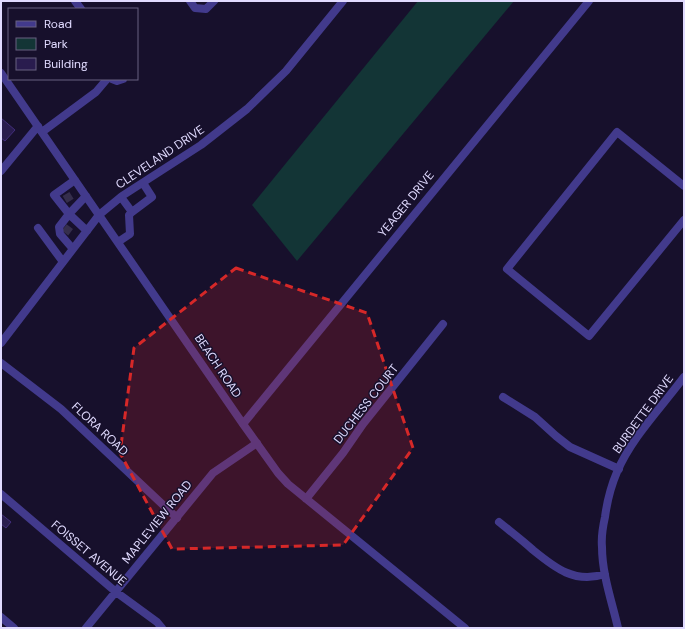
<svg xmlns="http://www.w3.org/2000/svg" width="685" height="629" font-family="'DM Sans',sans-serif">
  <rect width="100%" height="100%" fill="#17102c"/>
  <path fill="#133536" d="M418 1H514L297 261 252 205Z"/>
  <path fill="#291c4e" stroke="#412d7a" d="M1 118 15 130 5 141 1 138Z
    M1 514 11 522 6 528 1 524Z"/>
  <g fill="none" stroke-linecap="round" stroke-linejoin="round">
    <path stroke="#352e4c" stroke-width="8" stroke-dasharray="8 4" stroke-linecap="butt" d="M66 194 71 202
      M65 233 71 225"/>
    <path stroke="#423a8c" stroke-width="8" d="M75 1 81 9
      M190 1 195 8 206 9 214 1
      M1 73 243 424 278 473 288 484 465 628
      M112 79 117 81 123 79
      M42 132 96 92 107 79
      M1 171 38 126
      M75 180 54 195 69 214 86 196
      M684 186 617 132 507 269 589 336 684 220
      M121 197 132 212
      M38 228 63 262
      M118 242 130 234 129 215 132 212 152 197 143 183
      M73 249 60 234 59 227 69 214 87 231
      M1 343 99 215 122 196 201 145 247 109 286 71 343 1
      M1 363 61 409 177 518
      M503 397 535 417 556 436 570 447 619 469
      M243 424 589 1
      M1 494 116 592 157 622 162 628
      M306 499 343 453 363 424 443 324
      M499 522C510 531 522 540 533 550 555 568 575 584 605 574
      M1 617 14 628
      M86 628 213 473 257 443
      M618 628C612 602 602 574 602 547 601 537 603 526 605 517 607 502 611 486 617 472 632 437 661 408 684 377"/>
  </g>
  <path fill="#d62828" fill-opacity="0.2" stroke="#d62828" stroke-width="3" stroke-dasharray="8 5" stroke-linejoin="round" d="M236 268 367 313 413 448 343 545 172 549 120 453 134 348Z"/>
  <g text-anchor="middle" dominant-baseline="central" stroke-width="3" stroke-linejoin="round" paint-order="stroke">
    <g font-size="12" fill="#e1dbff" stroke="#17102c">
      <text transform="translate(160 157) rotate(-34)">CLEVELAND DRIVE</text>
      <text transform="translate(406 204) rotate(-51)">YEAGER DRIVE</text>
      <text transform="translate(218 366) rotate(56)">BEACH ROAD</text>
      <text transform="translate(366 404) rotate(-52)">DUCHESS COURT</text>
      <text transform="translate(643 414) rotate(-54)">BURDETTE DRIVE</text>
      <text transform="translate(100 429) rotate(43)">FLORA ROAD</text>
      <text transform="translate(157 522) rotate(-51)">MAPLEVIEW ROAD</text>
      <text transform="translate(89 553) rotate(40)">FOISSET AVENUE</text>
    </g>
  </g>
  <rect width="685" height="629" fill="none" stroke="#e1dbff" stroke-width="4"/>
  <rect x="8" y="8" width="130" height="72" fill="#17102c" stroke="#686180"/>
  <rect x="16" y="21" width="20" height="6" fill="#423a8c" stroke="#686180"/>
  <text x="44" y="28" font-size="12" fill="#e1dbff">Road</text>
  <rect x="16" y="38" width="20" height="12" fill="#133536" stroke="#686180"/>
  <text x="44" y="48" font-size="12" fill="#e1dbff">Park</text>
  <rect x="16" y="58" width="20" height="12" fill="#291c4e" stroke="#686180"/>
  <text x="44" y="68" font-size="12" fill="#e1dbff">Building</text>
</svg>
